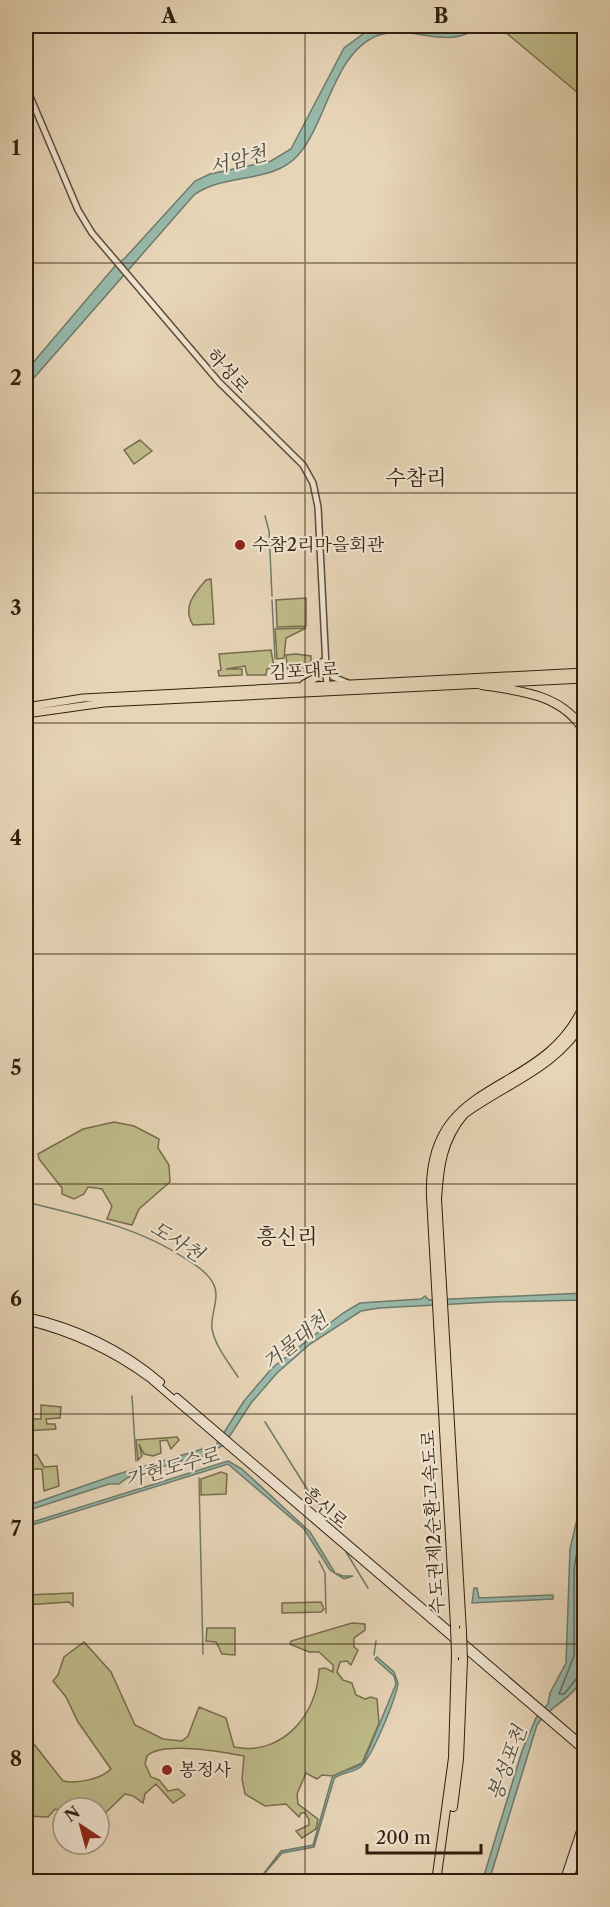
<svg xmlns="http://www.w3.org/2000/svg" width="610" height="1907" font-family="'Libre Caslon Text','Noto Serif KR',serif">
  <rect width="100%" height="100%" fill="#e7d5b7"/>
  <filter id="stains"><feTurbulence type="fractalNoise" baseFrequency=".00333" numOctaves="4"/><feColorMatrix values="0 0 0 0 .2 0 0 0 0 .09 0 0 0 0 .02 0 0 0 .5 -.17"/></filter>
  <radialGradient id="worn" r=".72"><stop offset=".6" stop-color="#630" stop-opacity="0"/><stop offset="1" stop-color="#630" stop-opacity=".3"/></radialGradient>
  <path fill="#bebb89" stroke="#786d4c" stroke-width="1.5" d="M498 26H584V98Z
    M140 440 152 451 134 464 124 450Z
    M211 579 214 624 193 625C182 607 194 594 206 580Z
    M306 598V626L277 627 276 600Z
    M306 628 286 638 284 658 277 659 275 629Z
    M271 650 274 667 267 669 266 675H247L245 666 226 669H242V675L219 676 218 671 221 670 219 654Z
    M296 654 311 656V667L306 671 288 673 286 655Z
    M114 1122 134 1126 159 1139 158 1148 169 1165 170 1182 139 1209 132 1225 107 1219 112 1206 102 1189 88 1187 84 1194 74 1199 62 1194V1188L39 1159 38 1154 83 1129Z
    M41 1405 61 1407 60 1418 46 1419 47 1424H55L56 1429 26 1431V1419H41Z
    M177 1437 179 1440 171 1449 167 1440 160 1441 161 1453 153 1456 144 1454 139 1444 142 1456 138 1460 136 1440Z
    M26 1455H37L44 1467 57 1466 59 1486 44 1491 42 1469H26Z
    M221 1472 227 1474 226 1494 201 1495V1479Z
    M73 1593V1606L69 1602 26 1605V1595Z
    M321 1602 324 1609 321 1612 282 1613V1603Z
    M352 1623 365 1624V1630L354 1638V1647L358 1650 351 1665 347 1661 340 1662 337 1672 343 1680 352 1683 356 1695 365 1699 371 1697 377 1699 379 1723 362 1763 333 1776 322 1775 317 1779 306 1773 297 1794 298 1804 318 1819 316 1829 302 1838 296 1831 309 1825V1820L305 1813H301L299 1817 286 1804 265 1806 245 1794 242 1779 244 1756C223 1752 162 1741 147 1756L145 1764 151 1777 159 1780 168 1791 178 1789 185 1795 173 1803 156 1784 145 1794 143 1803 133 1796 125 1794 101 1817 99 1808H63V1811L55 1809 48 1817 26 1816V1734L63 1781C77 1784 101 1779 111 1769L78 1722 66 1697 53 1681 58 1675 64 1657 84 1642 111 1672 135 1725 163 1739 182 1741 188 1736 199 1707 226 1718 234 1747C282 1757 318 1714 319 1669L325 1668 333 1672V1665L319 1652H309L290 1644 291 1641Z
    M235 1628V1655L222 1654 216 1642 206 1641 207 1628Z"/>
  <path fill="#97b9aa" stroke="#6e7b6c" stroke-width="1.5" d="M374 26H480C450 52 412 24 379 35 334 51 327 122 299 154 273 185 225 172 194 195L26 387V371L115 266 125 258 195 181 210 174 271 161 291 149 344 48Z
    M584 1293V1300L492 1302 379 1308 361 1311 310 1344 277 1373 251 1403 224 1445 198 1458 184 1460 127 1478 119 1484H109L26 1511V1506L115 1475 216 1445 244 1401 272 1368 343 1313 360 1303 421 1299 425 1296 429 1300Z
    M228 1461 242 1469 310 1532 335 1573 343 1576H353L344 1579 330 1570 304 1529 228 1464 26 1527V1524Z
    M584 1490V1674C575 1699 551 1704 537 1725L489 1881 482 1882 522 1751 536 1718 548 1704 550 1693 566 1663 570 1549Z
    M474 1588H477L479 1598 553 1595V1599L472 1603Z
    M377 1657 394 1672 398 1683C396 1698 371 1761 359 1768 351 1774 341 1771 334 1779L314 1847 282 1853 258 1881 281 1851 313 1845 332 1778C341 1768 355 1772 364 1761L396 1684 394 1676 375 1659Z"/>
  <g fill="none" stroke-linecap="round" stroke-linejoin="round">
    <path stroke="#646c5c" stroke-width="1.5" d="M375 26 378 29C408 25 444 41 471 26
      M584 1509 574 1569V1656L559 1694H564L578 1677 584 1674
      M584 1542 580 1664 584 1667"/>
    <path stroke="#6e7b6c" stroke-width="1.5" d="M265 516 269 531 272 596
      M272 600 275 659
      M26 1202C82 1216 137 1226 186 1259 195 1265 207 1272 213 1283 221 1297 210 1314 212 1329 215 1346 229 1363 238 1377
      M132 1396 136 1461
      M265 1422 319 1508
      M199 1478 203 1654
      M346 1552 368 1588
      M319 1561 325 1573 326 1613
      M374 1655 376 1641"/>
    <defs>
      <path id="tertiary" d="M26 87 78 210 92 233 219 382 303 465 313 483 318 507 327 687
        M328 668 333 677 348 683"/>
      <path id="secondary" d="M26 1316C76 1327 121 1348 161 1382
        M26 1321C71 1332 111 1350 149 1378L584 1751
        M177 1397 575 1738
        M563 1882 584 1819
        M569 1882 584 1836"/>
      <path id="primary" d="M304 684 317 677 323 662
        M26 707 83 698 584 672
        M26 714 104 703 584 679"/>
      <path id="motorway" d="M482 685C520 691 562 694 584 731
        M455 1626 431 1197C426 1073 543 1100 584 1005
        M462 1632 437 1199C439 1167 442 1140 464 1114 506 1083 557 1068 584 1020
        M453 1807 459 1759 463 1660
        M436 1882 453 1758 456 1654"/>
    </defs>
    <use href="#tertiary" stroke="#5e4c39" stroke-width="8"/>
    <use href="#secondary" stroke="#311f0f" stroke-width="8"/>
    <use href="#primary" stroke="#311f0f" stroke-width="9"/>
    <use href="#motorway" stroke="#311f0f" stroke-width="10"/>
    <use href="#tertiary" stroke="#efe4d0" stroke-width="5"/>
    <use href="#secondary" stroke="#efe4d0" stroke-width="6"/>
    <use href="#primary" stroke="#e7d5b7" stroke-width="7"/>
    <use href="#motorway" stroke="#e7d5b7" stroke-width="8"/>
    <defs>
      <path id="motorway-bridge" d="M455 1626 456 1654
        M462 1632 463 1660"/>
    </defs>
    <use href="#motorway-bridge" stroke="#311f0f" stroke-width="10" stroke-linecap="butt"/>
    <use href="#motorway-bridge" stroke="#e7d5b7" stroke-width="8"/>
  </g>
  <path fill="none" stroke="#311f0f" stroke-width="1.5" stroke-opacity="0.55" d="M305 26V1882M26 263H584M26 493H584M26 723H584M26 954H584M26 1184H584M26 1414H584M26 1644H584"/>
  <g fill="#8f2418" stroke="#efe4d0" stroke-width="2">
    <circle cx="240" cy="545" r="6"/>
    <circle cx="167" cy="1770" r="6"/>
  </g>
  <g text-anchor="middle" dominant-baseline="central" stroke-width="4.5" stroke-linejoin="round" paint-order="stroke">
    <g font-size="18" fill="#311f0f" stroke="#efe4d0">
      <text transform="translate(228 371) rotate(47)">하성로</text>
      <text transform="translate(304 671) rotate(-3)">김포대로</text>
      <text transform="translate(325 1508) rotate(40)">흥신로</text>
      <text transform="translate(433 1522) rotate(-93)">수도권제2순환고속도로</text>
    </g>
    <g font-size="18" fill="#311f0f" stroke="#efe4d0" text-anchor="start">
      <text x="252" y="545">수참2리마을회관</text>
      <text x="179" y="1770">봉정사</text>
    </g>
    <g font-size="20" font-style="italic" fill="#504d3e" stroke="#efe4d0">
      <text transform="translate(238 160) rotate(-15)">서암천</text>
      <text transform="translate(177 1241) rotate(32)">도사천</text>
      <text transform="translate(295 1341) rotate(-39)">거물대천</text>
      <text transform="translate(172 1467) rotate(-16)">가현도수로</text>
      <text transform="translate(507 1763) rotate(-70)">봉성포천</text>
    </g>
    <g font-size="21" fill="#311f0f" stroke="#efe4d0">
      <text x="416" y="477">수참리</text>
      <text x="287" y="1236">흥신리</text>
    </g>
  </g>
  <rect width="610" height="1907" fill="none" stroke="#e7d5b7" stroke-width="66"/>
  <g transform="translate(81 1826) rotate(324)"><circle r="28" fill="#efe4d0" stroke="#a39583" stroke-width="1.5"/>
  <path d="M0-4.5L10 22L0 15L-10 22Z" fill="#8f2418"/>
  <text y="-9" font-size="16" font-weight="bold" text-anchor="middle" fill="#311f0f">N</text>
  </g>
  <path d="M367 1844v9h114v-9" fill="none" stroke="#311f0f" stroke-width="3"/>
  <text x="376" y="1844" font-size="18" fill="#311f0f" stroke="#efe4d0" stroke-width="4.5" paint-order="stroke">200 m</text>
  <rect x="33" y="33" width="544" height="1841" fill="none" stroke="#311f0f" stroke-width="2"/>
  <g font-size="20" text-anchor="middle" font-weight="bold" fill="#311f0f">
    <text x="169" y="23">A</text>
    <text x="441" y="23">B</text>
    <text x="16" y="155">1</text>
    <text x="16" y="385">2</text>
    <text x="16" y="615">3</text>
    <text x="16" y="845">4</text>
    <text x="16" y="1075">5</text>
    <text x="16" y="1306">6</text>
    <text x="16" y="1536">7</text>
    <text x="16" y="1766">8</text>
  </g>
  <rect width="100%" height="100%" filter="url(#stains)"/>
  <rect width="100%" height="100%" fill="url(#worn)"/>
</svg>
